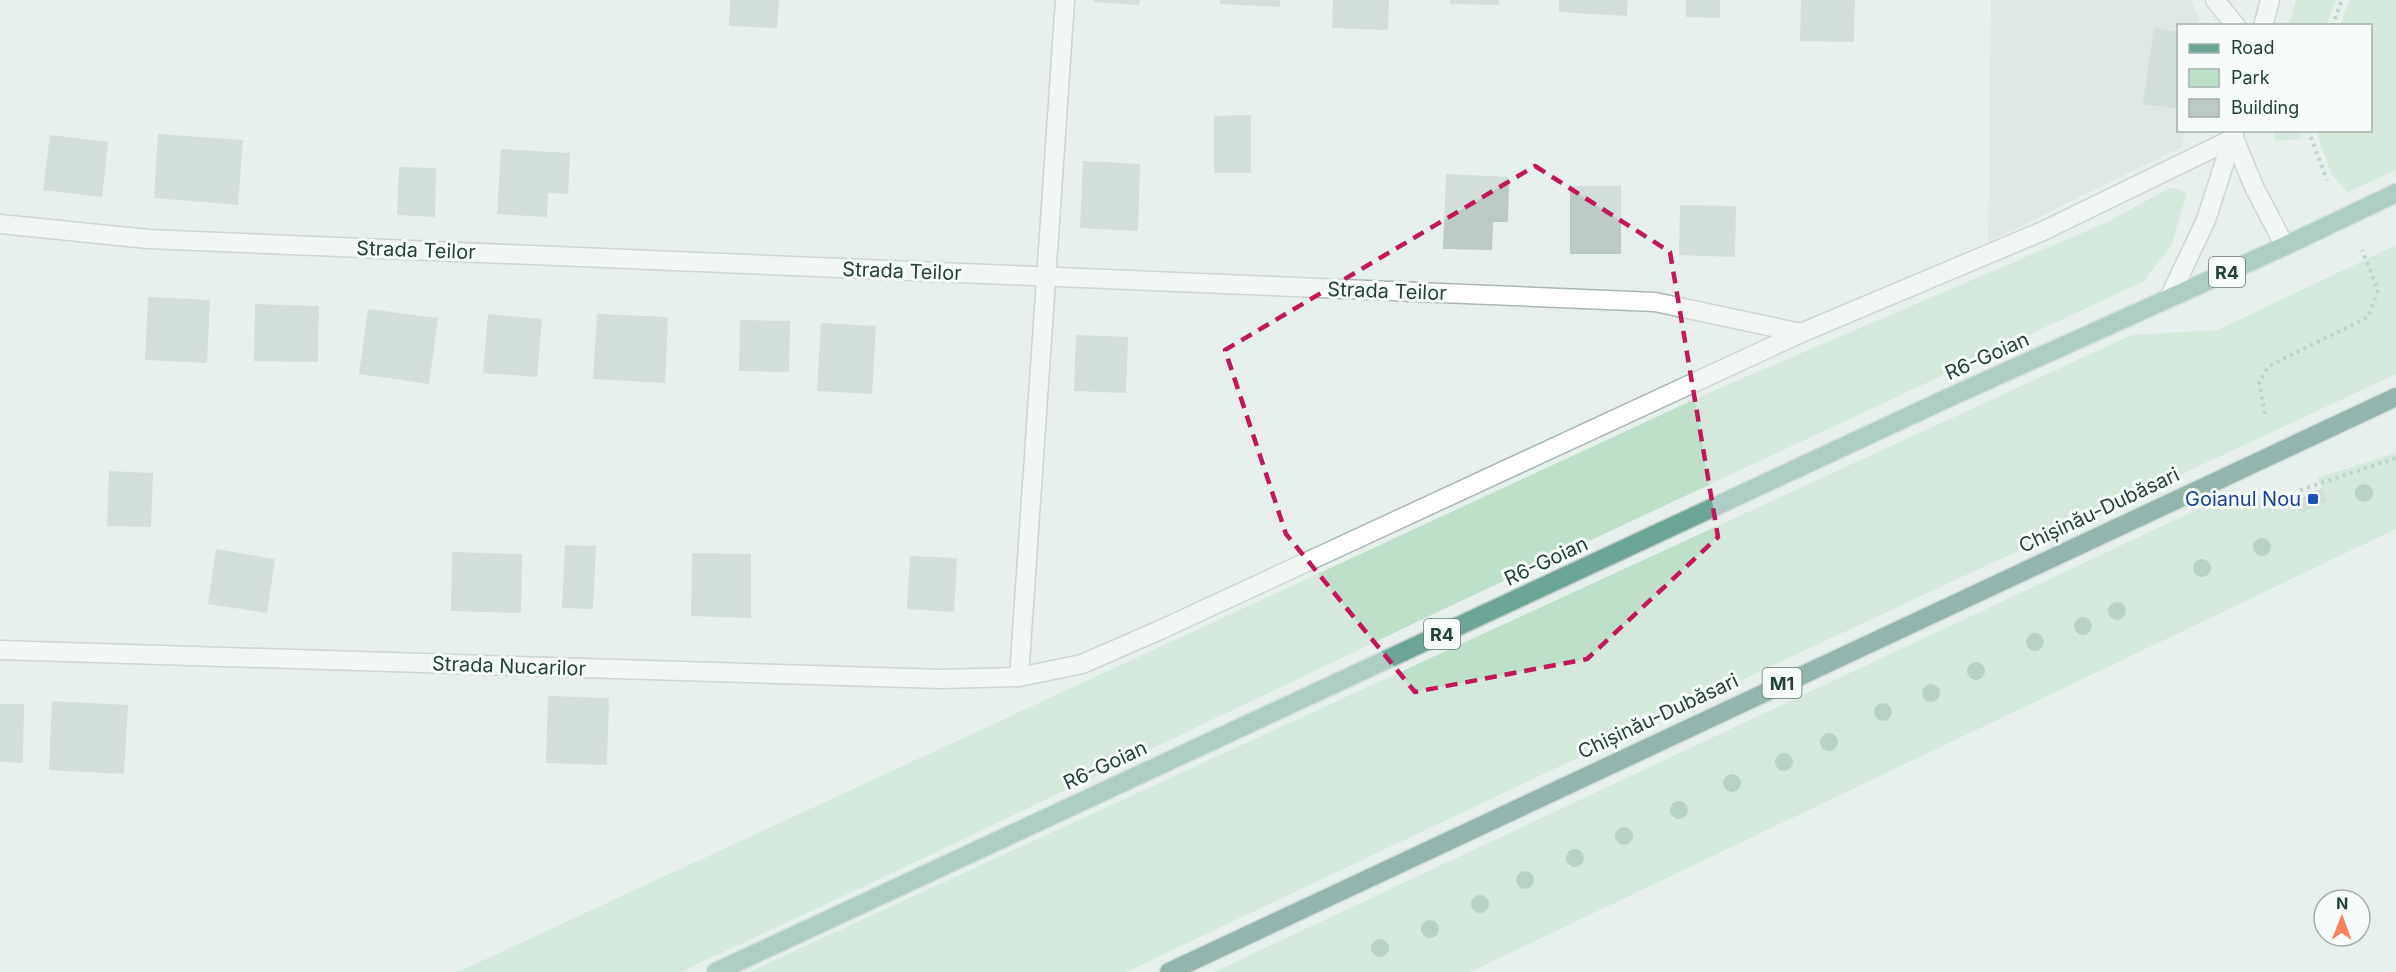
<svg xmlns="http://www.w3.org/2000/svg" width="2396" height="972" font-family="Inter,sans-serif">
  <rect width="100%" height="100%" fill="#e6efeb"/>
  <path fill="#d4dfda" d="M1991 0H2191L2200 21 2199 25 2178 26V130L2184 131 2182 147 1988 242Z"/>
  <path fill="#bfe0c8" d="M2296 0H2336L2326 25H2289Z
    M2350 0H2396V170L2348 192 2332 175 2316 131 2370 130V26L2340 25Z
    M2275 131H2300L2301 139 2275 141Z
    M2171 187 2187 193 2171 246 2144 281 1444 609 850 893 680 972H458L1706 394 2110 221Z
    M2396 245V374L1784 660 1126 972H749L2132 335 2218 330Z
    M2396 453V529L1470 972H1214L2222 498 2292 496 2301 514 2328 501 2317 478Z"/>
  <path fill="#bbcac4" d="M730 0H779L777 28 729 26Z
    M1093 0H1140L1139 5 1093 2Z
    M1220 0H1280V7L1220 4Z
    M1333 0H1389L1388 30 1332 28Z
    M1450 0H1499V5L1450 4Z
    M1559 0H1628L1627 16 1559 12Z
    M1686 0H1720V18L1686 17Z
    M1801 0H1855L1854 42 1800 41Z
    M2154 28 2178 32V109L2143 104Z
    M1251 115V173H1214V116Z
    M158 134 243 140 238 205 154 198Z
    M50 135 108 142 102 197 43 190Z
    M501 149 570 153 568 194 548 193 547 217 497 214Z
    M1083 161 1140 164 1138 231 1080 228Z
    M399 167 436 168 435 217 397 215Z
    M1446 174 1509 177 1508 222H1493L1492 250 1443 249Z
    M1570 186H1621V254H1570Z
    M1680 205 1736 206 1735 257 1679 255Z
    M148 297 210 300 207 363 145 360Z
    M255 304 319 306 318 362 254 361Z
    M368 309 438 318 429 384 359 374Z
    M488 314 542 319 537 377 483 373Z
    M597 314 668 317 665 383 593 379Z
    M740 320 790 321 789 372 739 371Z
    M821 323 876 326 872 394 817 391Z
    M1076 335 1128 337 1126 393 1074 391Z
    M109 471 153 473 151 527 107 526Z
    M2322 488 2328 501 2301 514 2295 501Z
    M565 545 596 546 593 609 562 608Z
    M216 549 275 559 267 613 208 604Z
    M452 552 522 554 521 613 451 611Z
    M692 553 751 554V618L691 616Z
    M910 556 957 558 954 612 907 609Z
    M548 696 609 698 607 765 546 763Z
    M52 701 128 705 124 774 49 770Z
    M0 704H24L23 763 0 762Z"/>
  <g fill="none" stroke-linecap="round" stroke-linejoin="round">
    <defs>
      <path id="lane" d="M1065 0 1019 677 1082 664 1160 630 1801 333 2043 231 2234 138"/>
      <path id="street" d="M2215 0 2236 26
        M0 224 148 239 1655 302 1801 333
        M0 650 941 679 1019 677"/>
      <path id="secondary" d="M2263 26 2270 0
        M2234 138 2254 187 2285 246
        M2169 298 2206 220 2235 130"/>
      <path id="primary" d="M716 972 1948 398 2285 246 2396 193"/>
      <path id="highway" d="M1169 972 2396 397"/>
    </defs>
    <use href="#lane" stroke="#a8b8b2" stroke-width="21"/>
    <use href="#street" stroke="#a8b8b2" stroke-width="21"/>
    <use href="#secondary" stroke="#a4bbb3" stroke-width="21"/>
    <use href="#primary" stroke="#c2cac8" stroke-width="21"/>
    <use href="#highway" stroke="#c2cac8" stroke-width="21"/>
    <path stroke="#86b3a5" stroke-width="4" stroke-dasharray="3 4.5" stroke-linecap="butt" d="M2332 26 2342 0
      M2308 130 2327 180
      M2265 414 2259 382 2269 366 2368 317 2378 290 2362 250
      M2300 490 2396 458"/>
    <use href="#lane" stroke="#fff" stroke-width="18"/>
    <use href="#street" stroke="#fff" stroke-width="18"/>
    <use href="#secondary" stroke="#fff" stroke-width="18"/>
    <use href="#primary" stroke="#6aa596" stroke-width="18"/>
    <use href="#highway" stroke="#2f6f62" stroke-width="18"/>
  </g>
  <g fill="#80af93">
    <circle cx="2364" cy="493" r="9"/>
    <circle cx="2262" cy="547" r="9"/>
    <circle cx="2202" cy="568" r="9"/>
    <circle cx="2117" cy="611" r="9"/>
    <circle cx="2083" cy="626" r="9"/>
    <circle cx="2035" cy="642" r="9"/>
    <circle cx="1976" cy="671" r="9"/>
    <circle cx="1931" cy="693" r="9"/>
    <circle cx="1883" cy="712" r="9"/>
    <circle cx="1829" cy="742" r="9"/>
    <circle cx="1784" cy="762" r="9"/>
    <circle cx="1732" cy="783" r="9"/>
    <circle cx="1679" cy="810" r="9"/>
    <circle cx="1624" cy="836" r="9"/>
    <circle cx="1575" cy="858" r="9"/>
    <circle cx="1525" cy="880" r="9"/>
    <circle cx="1480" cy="904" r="9"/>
    <circle cx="1430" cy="929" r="9"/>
    <circle cx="1380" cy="948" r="9"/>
  </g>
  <path d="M0 0H2396V972H0ZM1535 166 1670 252 1718 537 1587 659 1415 692 1286 534 1225 350Z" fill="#e6efeb" fill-opacity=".55" fill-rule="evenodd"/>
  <path fill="none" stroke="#c2185b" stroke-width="4.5" stroke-dasharray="12 8" stroke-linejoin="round" d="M1535 166 1670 252 1718 537 1587 659 1415 692 1286 534 1225 350Z"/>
  <rect fill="#1a4fb4" stroke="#f7fbf9" stroke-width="2" x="2307" y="493" width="12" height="12" rx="3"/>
  <g text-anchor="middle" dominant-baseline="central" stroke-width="6" stroke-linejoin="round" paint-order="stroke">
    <g fill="#f7fbf9" stroke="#637a73" stroke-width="1.5">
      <rect x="2209" y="257" width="36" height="30" rx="4.5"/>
      <rect x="1424" y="619" width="36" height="30" rx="4.5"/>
      <rect x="1762.5" y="668" width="39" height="30" rx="4.5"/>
    </g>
    <g font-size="18" font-weight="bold" fill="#24423a">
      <text x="2227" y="272">R4</text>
      <text x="1442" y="634">R4</text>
      <text x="1782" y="683">M1</text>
    </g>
    <g font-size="20" fill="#24423a" stroke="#f7fbf9">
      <text transform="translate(416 250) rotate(2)">Strada Teilor</text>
      <text transform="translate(902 271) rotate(2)">Strada Teilor</text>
      <text transform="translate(1387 291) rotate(2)">Strada Teilor</text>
      <text transform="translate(1987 356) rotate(-24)">R6-Goian</text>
      <text transform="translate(2099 510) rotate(-25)">Chișinău-Dubăsari</text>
      <text transform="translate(1546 561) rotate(-25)">R6-Goian</text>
      <text transform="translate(509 666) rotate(2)">Strada Nucarilor</text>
      <text transform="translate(1658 716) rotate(-25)">Chișinău-Dubăsari</text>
      <text transform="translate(1105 765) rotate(-25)">R6-Goian</text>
    </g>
    <g font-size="20" fill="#164399" stroke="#f7fbf9" text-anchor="end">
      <text x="2301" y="499">Goianul Nou</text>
    </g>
  </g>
  <rect x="2177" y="24" width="195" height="108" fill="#f7fbf9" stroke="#a3b1ad" stroke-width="1.5"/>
  <rect x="2189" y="44" width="30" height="9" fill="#6aa596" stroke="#a3b1ad" stroke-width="1.5"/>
  <text x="2231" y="54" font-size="18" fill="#24423a">Road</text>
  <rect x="2189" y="69" width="30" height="18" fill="#bfe0c8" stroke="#a3b1ad" stroke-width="1.5"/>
  <text x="2231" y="84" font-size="18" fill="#24423a">Park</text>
  <rect x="2189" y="99" width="30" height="18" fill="#bbcac4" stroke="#a3b1ad" stroke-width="1.5"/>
  <text x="2231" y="114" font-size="18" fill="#24423a">Building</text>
  <g transform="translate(2342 918) rotate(1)"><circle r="28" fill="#f7fbf9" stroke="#a3b1ad" stroke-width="1.5"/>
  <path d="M0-4.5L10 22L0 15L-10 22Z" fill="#f4845f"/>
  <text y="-9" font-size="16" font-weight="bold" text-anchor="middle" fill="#24423a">N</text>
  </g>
</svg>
